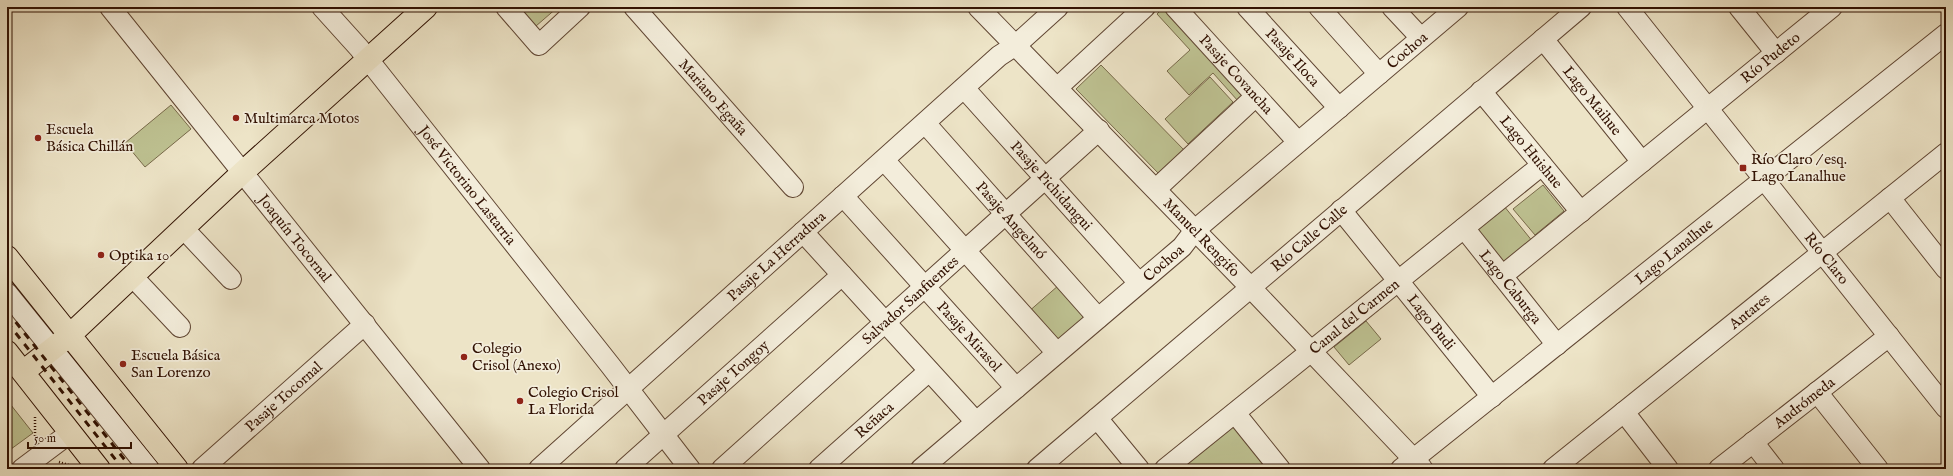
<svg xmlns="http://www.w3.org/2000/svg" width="1953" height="476" font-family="'IM FELL English',serif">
  <rect width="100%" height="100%" fill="#ede4c7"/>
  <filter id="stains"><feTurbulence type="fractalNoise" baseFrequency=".005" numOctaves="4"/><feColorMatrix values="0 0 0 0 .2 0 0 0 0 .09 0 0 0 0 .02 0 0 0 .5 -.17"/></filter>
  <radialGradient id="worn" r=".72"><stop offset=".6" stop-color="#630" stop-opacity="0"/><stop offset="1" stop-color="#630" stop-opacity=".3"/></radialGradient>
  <path fill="#bec292" stroke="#786a4a" d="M519 7H558L536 26Z
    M1164 7 1244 95 1238 101 1213 73 1189 95 1167 71 1190 50 1157 14Z
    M1101 65 1185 151 1160 175 1076 89Z
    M1210 77 1233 102 1188 144 1165 119Z
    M171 105 191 129 145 167 125 143Z
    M1543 185 1564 211 1535 235 1513 209Z
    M1504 206 1533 242 1504 265 1475 230Z
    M1059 285 1088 319 1057 347 1027 313Z
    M1366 321 1381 339 1349 365 1334 347Z
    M7 400 33 433 7 452Z
    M1234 425 1266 463 1258 469H1180Z"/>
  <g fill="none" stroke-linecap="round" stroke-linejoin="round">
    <defs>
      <g id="minor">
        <path id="s1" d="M110 7 480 469"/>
        <path id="s2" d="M322 7 359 48 610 365 690 469"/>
        <path d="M506 7 539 45 580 7"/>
        <path id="s3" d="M634 7 793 187"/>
        <path id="s4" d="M978 7 1251 288 1422 468"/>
        <path id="s5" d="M1175 7 1298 142"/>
        <path id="s6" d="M1247 7 1339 108"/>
        <path d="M1319 7 1379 74"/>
        <path d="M1392 7 1421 38"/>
        <path id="s7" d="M1627 7 1946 408"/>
        <path d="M1739 7 1776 53"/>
        <path id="s8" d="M1543 39 1642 162"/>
        <path id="s9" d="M964 88 1139 283"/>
        <path d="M1057 88 1145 7"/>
        <path id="s10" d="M1481 91 1581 212"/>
        <path id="s11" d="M925 123 1098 318"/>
        <path d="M884 160 1057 353"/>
        <path d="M1156 189 1256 96"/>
        <path id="s12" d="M843 196 1016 388"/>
        <path d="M1890 198 1946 269"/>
        <path id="s13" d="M1341 210 1492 397"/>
        <path d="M183 228 231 279"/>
        <path id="s14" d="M1464 228 1557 345"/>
        <path d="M803 232 976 422"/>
        <path d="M132 276 180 327"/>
        <path id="s15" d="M1502 276 1832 7"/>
        <path d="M7 293 149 469"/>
        <path d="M1817 392 1878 469"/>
        <path d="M1624 412 1668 469"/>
        <path d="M1235 413 1280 469"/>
        <path d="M1097 418 1139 469"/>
        <path d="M1753 442 1774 469"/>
        <path d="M22 469 70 433"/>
        <path id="s16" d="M202 469 365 324"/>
        <path id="s17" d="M539 469 999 56 1016 45 1058 7"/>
        <path id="s18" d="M625 469 842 275"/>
        <path id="s19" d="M722 469 1099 130"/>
        <path id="s20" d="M819 469 929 371"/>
        <path id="s21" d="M921 469 1182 247 1195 230 1458 7"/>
        <path id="s22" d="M1037 469 1581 7"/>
        <path id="s23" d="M1165 469 1542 165"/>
        <path id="s24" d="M1401 469 1946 34"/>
        <path id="s25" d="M1553 469 1946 153"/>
        <path id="s26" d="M1719 469 1889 336"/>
      </g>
      <path id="major" d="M7 257 177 469
        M7 352 99 469
        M23 372 70 335 243 172 426 7"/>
    </defs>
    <use href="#minor" stroke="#604633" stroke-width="22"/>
    <use href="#major" stroke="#311102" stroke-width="24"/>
    <path stroke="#311102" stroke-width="2.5" stroke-dasharray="1 2" stroke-linecap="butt" d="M35 417V437L37 439
      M59 462 75 467"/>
    <use href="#minor" stroke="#f3eddb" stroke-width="20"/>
    <use href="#major" stroke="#ede4c7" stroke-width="22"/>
    <path stroke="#311102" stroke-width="3" stroke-dasharray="7 7" stroke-linecap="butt" d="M7 311 132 469
      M7 322 123 469"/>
  </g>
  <g fill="#8f2418" stroke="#f3eddb" stroke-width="1.5">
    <circle cx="236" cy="118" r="4"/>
    <circle cx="38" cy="138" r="4"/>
    <rect x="1739" y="164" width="8" height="8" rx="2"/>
    <circle cx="101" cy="255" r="4"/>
    <circle cx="464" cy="357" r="4"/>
    <circle cx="123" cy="364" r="4"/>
    <circle cx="520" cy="401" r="4"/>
  </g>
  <g text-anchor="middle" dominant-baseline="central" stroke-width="3.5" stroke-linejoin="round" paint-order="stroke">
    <g font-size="15" fill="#311102" stroke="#f3eddb">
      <text stroke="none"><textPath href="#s21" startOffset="642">Cochoa</textPath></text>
      <text stroke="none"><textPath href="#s6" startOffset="68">Pasaje Iloca</textPath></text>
      <text stroke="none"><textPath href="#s15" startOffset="346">Río Pudeto</textPath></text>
      <text stroke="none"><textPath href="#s5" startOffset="91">Pasaje Covancha</textPath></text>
      <text stroke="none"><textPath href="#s3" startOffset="120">Mariano Egaña</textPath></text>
      <text stroke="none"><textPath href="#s8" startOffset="79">Lago Maihue</textPath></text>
      <text stroke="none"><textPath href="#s10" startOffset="79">Lago Huishue</textPath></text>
      <text stroke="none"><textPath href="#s2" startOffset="230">José Victorino Lastarria</textPath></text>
      <text stroke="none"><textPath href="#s9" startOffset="131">Pasaje Pichidangui</textPath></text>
      <text stroke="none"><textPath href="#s11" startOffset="130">Pasaje Angelmó</textPath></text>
      <text stroke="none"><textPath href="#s1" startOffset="296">Joaquín Tocornal</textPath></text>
      <text stroke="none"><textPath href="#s4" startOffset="321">Manuel Rengifo</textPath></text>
      <text stroke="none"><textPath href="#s22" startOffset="357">Río Calle Calle</textPath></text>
      <text stroke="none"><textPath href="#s24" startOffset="349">Lago Lanalhue</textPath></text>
      <text stroke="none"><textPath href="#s17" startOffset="319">Pasaje La Herradura</textPath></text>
      <text stroke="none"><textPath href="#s7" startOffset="321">Río Claro</textPath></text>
      <text stroke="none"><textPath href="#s21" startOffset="318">Cochoa</textPath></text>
      <text stroke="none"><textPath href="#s14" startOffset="75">Lago Caburga</textPath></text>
      <text stroke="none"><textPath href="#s19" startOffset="253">Salvador Sanfuentes</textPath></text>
      <text stroke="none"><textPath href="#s25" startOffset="252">Antares</textPath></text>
      <text stroke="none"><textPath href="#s23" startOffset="243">Canal del Carmen</textPath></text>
      <text stroke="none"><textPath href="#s13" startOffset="144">Lago Budi</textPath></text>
      <text stroke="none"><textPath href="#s12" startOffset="189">Pasaje Mirasol</textPath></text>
      <text stroke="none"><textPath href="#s18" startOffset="145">Pasaje Tongoy</textPath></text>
      <text stroke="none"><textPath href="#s16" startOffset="109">Pasaje Tocornal</textPath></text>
      <text stroke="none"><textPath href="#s26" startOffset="108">Andrómeda</textPath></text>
      <text stroke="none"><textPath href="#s20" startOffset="74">Reñaca</textPath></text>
    </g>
    <g font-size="15" fill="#311102" stroke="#f3eddb" text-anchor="start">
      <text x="244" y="118">Multimarca Motos</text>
      <text x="46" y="129">Escuela<tspan x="46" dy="17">Básica Chillán</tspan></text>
      <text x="1751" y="159">Río Claro / esq.<tspan x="1751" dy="17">Lago Lanalhue</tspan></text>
      <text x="109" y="255">Optika 10</text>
      <text x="472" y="348">Colegio<tspan x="472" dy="17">Crisol (Anexo)</tspan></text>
      <text x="131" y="355">Escuela Básica<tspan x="131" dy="17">San Lorenzo</tspan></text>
      <text x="528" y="392">Colegio Crisol<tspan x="528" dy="17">La Florida</tspan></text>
    </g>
  </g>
  <rect width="1953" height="476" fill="none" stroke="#ede4c7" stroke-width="24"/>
  <rect x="8" y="8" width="1937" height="460" fill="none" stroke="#311102" stroke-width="2"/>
  <rect x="12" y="12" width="1929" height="452" fill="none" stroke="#311102"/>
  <path d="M28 442v6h103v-6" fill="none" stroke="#311102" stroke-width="2"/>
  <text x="34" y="442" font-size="12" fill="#311102" stroke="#f3eddb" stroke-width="3" paint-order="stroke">50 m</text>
  <rect width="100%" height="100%" filter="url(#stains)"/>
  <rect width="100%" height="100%" fill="url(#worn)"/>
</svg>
